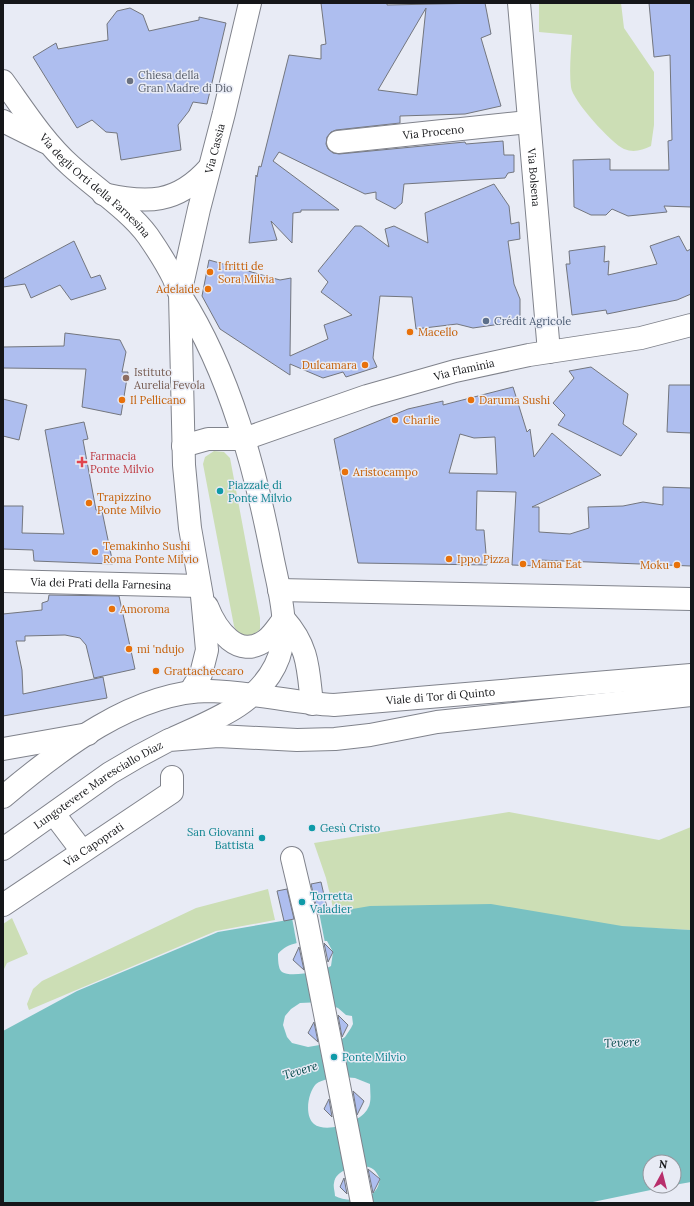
<svg xmlns="http://www.w3.org/2000/svg" width="694" height="1206" font-family="Lora,serif">
  <rect width="100%" height="100%" fill="#e8ebf5"/>
  <path fill="#ccdeb5" d="M539 3H621L624 28 654 72V125L651 146C642 150 634 153 624 149 612 144 572 100 571 87 569 71 571 52 572 35L539 32Z
    M214 451 224 452 230 458 260 618V629C252 639 239 638 234 626L203 464 205 457Z
    M509 812 659 840 691 827V930L334 912 326 878 314 843Z
    M268 889 275 920 216 931 29 1010 27 1004 33 989 42 981 196 908Z
    M12 918 28 954 7 963 3 971V924Z"/>
  <path fill="#79c1c2" fill-rule="evenodd" d="M491 904 622 926 691 930V1182L674 1185V1162H650V1186H670L588 1203H3V1031L77 991 218 932 370 906ZM327 941 333 952 331 966C322 971 291 978 282 972 278 969 278 959 278 954 289 940 310 941 327 941ZM322 1002 338 1008 346 1015 352 1016 353 1024 351 1028 345 1037 337 1042 308 1047 292 1043 287 1037 283 1025 285 1016 291 1009 300 1003ZM343 1077 355 1078 370 1084C370 1092 372 1101 368 1108 362 1122 326 1134 314 1124 304 1116 308 1092 316 1084 322 1079 335 1078 343 1077ZM362 1166C373 1167 375 1169 380 1179 379 1183 378 1188 375 1191 368 1201 345 1202 335 1196 335 1192 333 1187 334 1183 336 1170 351 1168 362 1166Z"/>
  <path fill="#e8ebf5" d="M319 912 325 943 297 945 292 918Z"/>
  <path fill="#aebeef" stroke="#73767e" fill-rule="evenodd" d="M321 3H387V5L485 3 491 34 481 38 501 106 465 114 400 116V123L336 130 331 132 327 137 326 144 328 149 333 153 339 154 465 142 466 144 503 141 504 155H514V172L508 173 505 178 404 184 402 203 395 209 376 199V192L365 194 279 152 273 161 339 210H301V212L293 213 292 243 271 221 277 240 249 243 256 175 257 177 259 166 261 167 289 55 321 59V45L326 44ZM426 8 417 95 378 90Z
    M649 3H691V207L664 206 667 212 628 216 612 209 606 215H591L574 207 573 160 610 159V170H669L668 141 672 140 670 55 654 57Z
    M130 8 143 15 149 31 199 20V17L226 23 207 104 193 102 189 111 178 125 181 150 121 160 117 133 106 132 92 120 77 128 33 57 56 43 58 49 108 40 107 24 117 11Z
    M494 184 509 206 511 224 519 222 520 239 508 241 514 284 520 299V318L512 320 508 323 473 328 457 324 416 329 412 297 380 296 373 358 377 367 346 377 343 372 323 378 290 364V375L220 329 202 296 209 260 280 280 291 278 290 356 328 339 324 325 352 315 321 292 328 282 318 271 355 226H361L389 247 385 229 394 226 428 243 425 213Z
    M679 236 687 251 691 249V294L677 300 607 314 606 310 572 315 566 264H570L569 251 605 246 604 262 609 261 608 275 657 264 650 246Z
    M74 241 91 278 100 275 106 289 71 300 60 285 31 298 25 284 3 287V279Z
    M65 333 120 340 126 352 122 372H128L121 415 82 407 86 369 3 368V347L64 346Z
    M591 367 628 394 623 424 637 434 621 456 558 425 565 415 553 403 574 378 569 371Z
    M669 385H691V433L667 432Z
    M513 387 527 432 530 429 534 457 552 433 601 475 532 507H539V532L570 534 589 528 588 507 623 506 643 502 663 505V487L691 488V566L538 560V566L512 565 516 492 477 491 476 530H484L487 565 358 563 334 439 408 409 443 401V405ZM460 434 474 438 495 437 497 474 449 473Z
    M3 399 27 405 19 440 3 436Z
    M84 422 88 439 83 440 96 510 102 511 113 564 34 561 33 550 3 549V506H23L22 533 64 534 45 430Z
    M49 595 119 596 135 669 94 678 86 645 80 638 65 635 25 636V641H16L22 670 23 694 103 677 107 698 3 716V614L42 610V603L48 601Z
    M321 882 328 912 318 914 311 884Z
    M287 889 294 919 284 921 277 891Z
    M324 943 333 952 328 962Z
    M299 947 304 970 293 960Z
    M338 1015 348 1025 342 1037Z
    M314 1022 318 1042 308 1033Z
    M353 1091 364 1101 357 1115Z
    M329 1099 332 1117 324 1109Z
    M368 1169 380 1179 373 1193Z
    M344 1178 347 1194 340 1187Z"/>
  <g fill="none" stroke-linecap="round" stroke-linejoin="round">
    <defs>
      <g id="minor">
        <path id="s1" d="M519 3 549 352"/>
        <path id="s2" d="M3 81C24 110 44 142 71 166 94 187 130 211 148 236 157 249 166 263 173 277 176 283 177 290 181 296 230 373 256 471 273 560 280 594 292 633 275 666 255 706 210 721 172 739"/>
        <path d="M3 121 45 142"/>
        <path id="s3" d="M338 142 528 122"/>
        <path d="M103 194C147 204 177 204 209 168"/>
        <path id="s4" d="M183 446 208 439H244L367 396 455 371 529 355 641 338 691 325"/>
        <path id="s5" d="M3 581 199 586"/>
        <path d="M279 590 691 599"/>
        <path d="M207 606C216 629 238 661 266 640 273 635 278 626 284 619"/>
        <path d="M284 619C309 647 308 669 312 704"/>
        <path id="s6" d="M190 692 201 674 207 650 202 596 190 528 184 465 180 294 199 209 224 113 250 3"/>
        <path d="M3 749 88 734"/>
        <path d="M54 814 82 851"/>
        <path d="M292 858 306 917 362 1203"/>
        <path id="s7" d="M3 905 172 792V777"/>
      </g>
      <g id="major">
        <path id="s8" d="M3 797C59 750 134 691 210 691 252 692 293 703 334 705L691 675"/>
        <path id="s9" d="M3 849 110 773 139 756 169 740 218 736 297 740 335 739 370 735 437 722 691 695"/>
      </g>
    </defs>
    <use href="#minor" stroke="#80838c" stroke-width="24"/>
    <use href="#major" stroke="#80838c" stroke-width="24"/>
    <use href="#minor" stroke="#fff" stroke-width="22"/>
    <use href="#major" stroke="#fff" stroke-width="22"/>
  </g>
  <circle fill="#6b7280" stroke="#e8ebf5" stroke-width="1.5" cx="130" cy="81" r="4"/>
  <g fill="#e8710a" stroke="#e8ebf5" stroke-width="1.5">
    <circle cx="210" cy="272" r="4"/>
    <circle cx="208" cy="289" r="4"/>
    <circle cx="410" cy="332" r="4"/>
    <circle cx="365" cy="365" r="4"/>
    <circle cx="122" cy="400" r="4"/>
    <circle cx="471" cy="400" r="4"/>
    <circle cx="395" cy="420" r="4"/>
    <circle cx="345" cy="472" r="4"/>
    <circle cx="89" cy="503" r="4"/>
    <circle cx="95" cy="552" r="4"/>
    <circle cx="449" cy="559" r="4"/>
    <circle cx="523" cy="564" r="4"/>
    <circle cx="677" cy="565" r="4"/>
    <circle cx="112" cy="609" r="4"/>
    <circle cx="129" cy="649" r="4"/>
    <circle cx="156" cy="671" r="4"/>
  </g>
  <circle fill="#5c6f8a" stroke="#e8ebf5" stroke-width="1.5" cx="486" cy="321" r="4"/>
  <circle fill="#8d6e63" stroke="#e8ebf5" stroke-width="1.5" cx="126" cy="378" r="4"/>
  <path fill="#e0444e" stroke="#e8ebf5" stroke-width="1.5" d="M80 456h4v4h4v4h-4v4h-4v-4h-4v-4h4z"/>
  <g fill="#0f9aa8" stroke="#e8ebf5" stroke-width="1.5">
    <circle cx="220" cy="491" r="4"/>
    <circle cx="312" cy="828" r="4"/>
    <circle cx="262" cy="838" r="4"/>
    <circle cx="302" cy="902" r="4"/>
    <circle cx="334" cy="1057" r="4"/>
  </g>
  <g text-anchor="middle" dominant-baseline="central" stroke-width="3" stroke-linejoin="round" paint-order="stroke">
    <g font-size="11" fill="#5b616d" stroke="#e8ebf5" text-anchor="start">
      <text x="138" y="75">Chiesa della<tspan x="138" dy="13">Gran Madre di Dio</tspan></text>
    </g>
    <g font-size="11" fill="#151619" stroke="#e8ebf5">
      <text stroke="none"><textPath href="#s3" startOffset="96">Via Proceno</textPath></text>
      <text stroke="none"><textPath href="#s6" startOffset="553">Via Cassia</textPath></text>
      <text stroke="none"><textPath href="#s1" startOffset="175">Via Bolsena</textPath></text>
      <text stroke="none"><textPath href="#s2" startOffset="140">Via degli Orti della Farnesina</textPath></text>
      <text stroke="none"><textPath href="#s4" startOffset="293">Via Flaminia</textPath></text>
      <text stroke="none"><textPath href="#s5" startOffset="98">Via dei Prati della Farnesina</textPath></text>
      <text stroke="none"><textPath href="#s8" startOffset="469">Viale di Tor di Quinto</textPath></text>
      <text stroke="none"><textPath href="#s9" startOffset="115">Lungotevere Maresciallo Diaz</textPath></text>
      <text stroke="none"><textPath href="#s7" startOffset="109">Via Capoprati</textPath></text>
    </g>
    <g font-size="11" fill="#c56008" stroke="#e8ebf5" text-anchor="start">
      <text x="218" y="266">I fritti de<tspan x="218" dy="13">Sora Milvia</tspan></text>
      <text x="200" y="289" text-anchor="end">Adelaide</text>
      <text x="418" y="332">Macello</text>
      <text x="357" y="365" text-anchor="end">Dulcamara</text>
      <text x="130" y="400">Il Pellicano</text>
      <text x="479" y="400">Daruma Sushi</text>
      <text x="403" y="420">Charlie</text>
      <text x="353" y="472">Aristocampo</text>
      <text x="97" y="497">Trapizzino<tspan x="97" dy="13">Ponte Milvio</tspan></text>
      <text x="103" y="546">Temakinho Sushi<tspan x="103" dy="13">Roma Ponte Milvio</tspan></text>
      <text x="457" y="559">Ippo Pizza</text>
      <text x="531" y="564">Mama Eat</text>
      <text x="669" y="565" text-anchor="end">Moku</text>
      <text x="120" y="609">Amoroma</text>
      <text x="137" y="649">mi 'ndujo</text>
      <text x="164" y="671">Grattacheccaro</text>
    </g>
    <g font-size="11" fill="#4e5e75" stroke="#e8ebf5" text-anchor="start">
      <text x="494" y="321">Crédit Agricole</text>
    </g>
    <g font-size="11" fill="#785e54" stroke="#e8ebf5" text-anchor="start">
      <text x="134" y="372">Istituto<tspan x="134" dy="13">Aurelia Fevola</tspan></text>
    </g>
    <g font-size="11" fill="#be3a42" stroke="#e8ebf5" text-anchor="start">
      <text x="90" y="456">Farmacia<tspan x="90" dy="13">Ponte Milvio</tspan></text>
    </g>
    <g font-size="11" fill="#0d838f" stroke="#e8ebf5" text-anchor="start">
      <text x="228" y="485">Piazzale di<tspan x="228" dy="13">Ponte Milvio</tspan></text>
      <text x="320" y="828">Gesù Cristo</text>
      <text x="254" y="832" text-anchor="end">San Giovanni<tspan x="254" dy="13">Battista</tspan></text>
      <text x="310" y="896">Torretta<tspan x="310" dy="13">Valadier</tspan></text>
      <text x="342" y="1057">Ponte Milvio</text>
    </g>
    <g font-size="12" font-style="italic" fill="#04494b" stroke="#e8ebf5">
      <text transform="translate(622 1042) rotate(-3)">Tevere</text>
      <text transform="translate(300 1070) rotate(-17)">Tevere</text>
    </g>
  </g>
  <rect width="694" height="1206" fill="none" stroke="#151619" stroke-width="8"/>
  <g transform="translate(662 1174) rotate(7)"><circle r="19" fill="#e8ebf5" stroke="#94969d"/>
  <path d="M0-3L7 15L0 10L-7 15Z" fill="#b82f6c"/>
  <text y="-6" font-size="11" font-weight="bold" text-anchor="middle" fill="#151619">N</text>
  </g>
</svg>
